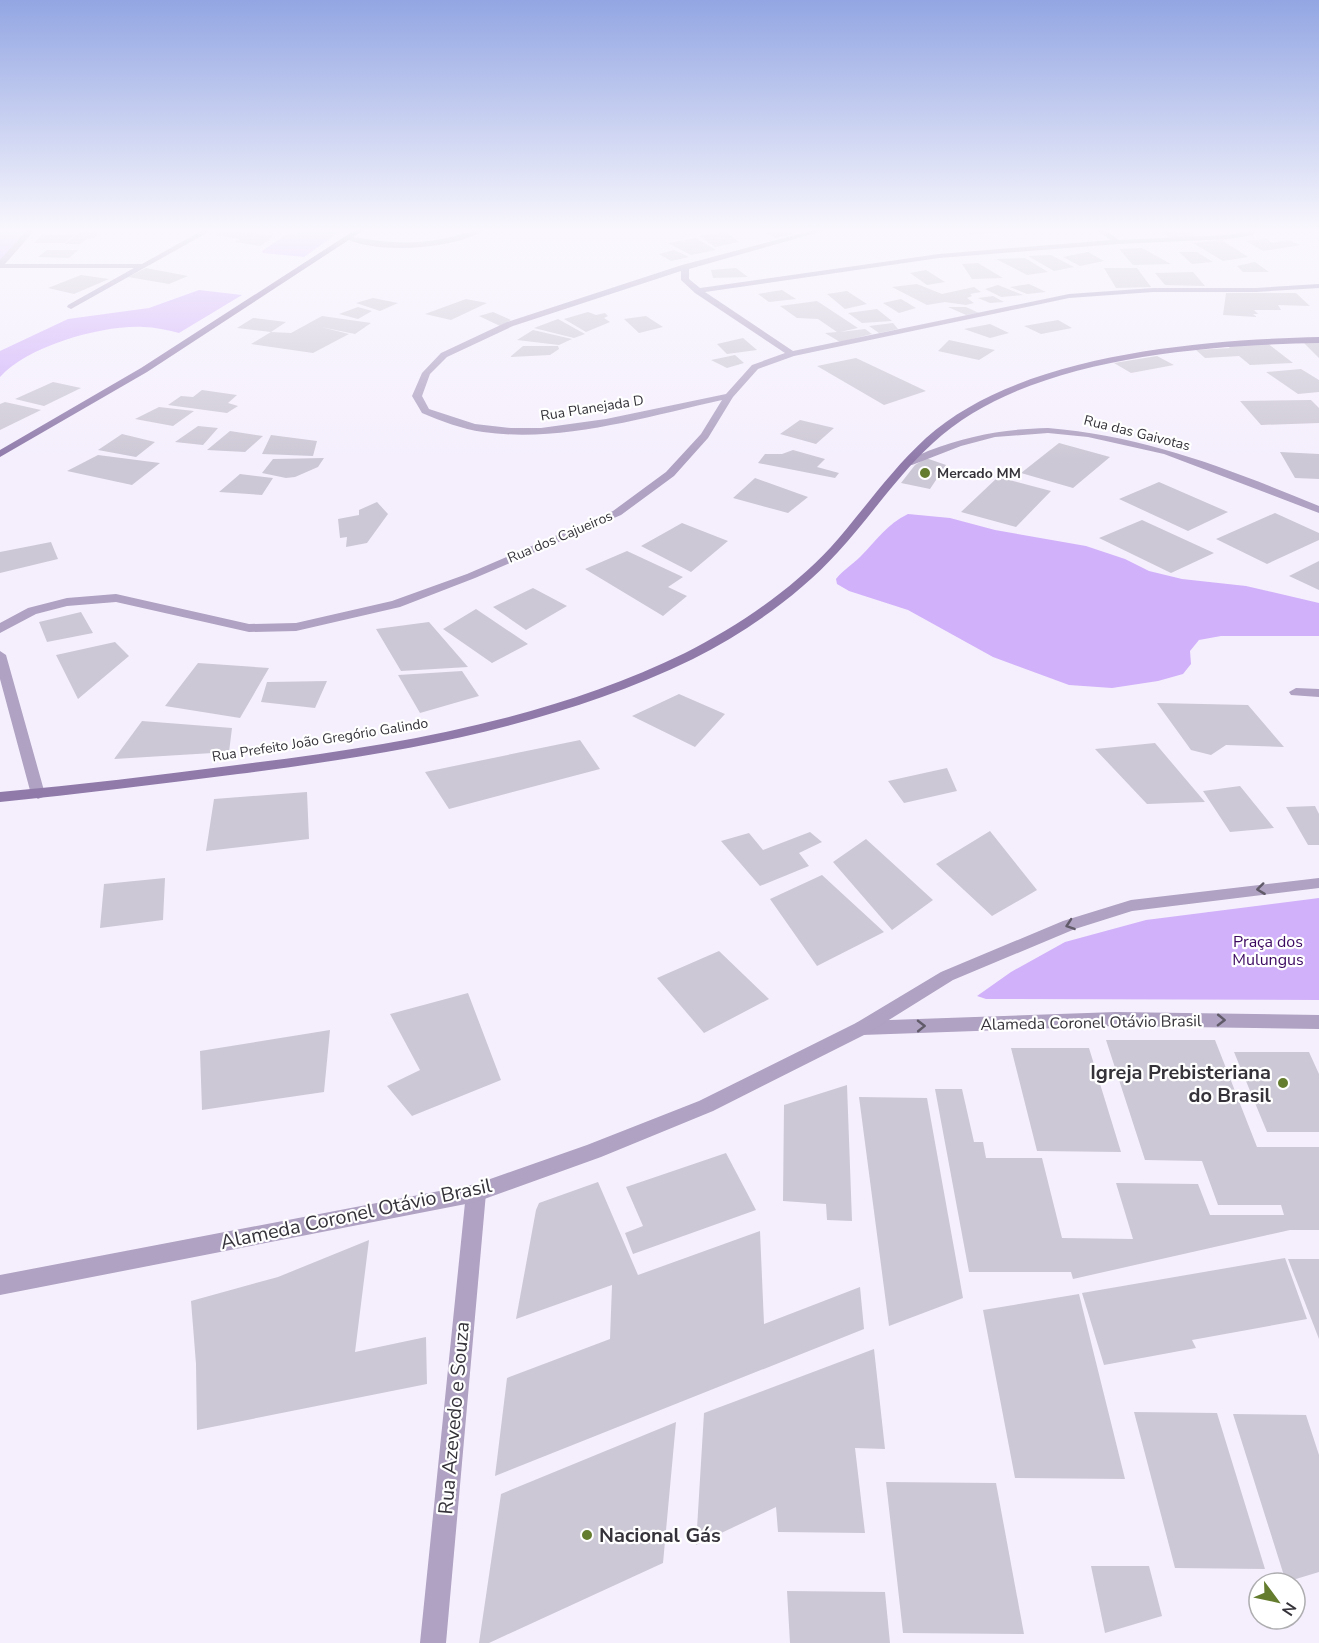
<svg xmlns="http://www.w3.org/2000/svg" width="1319" height="1643" font-family="'Nunito Sans',sans-serif">
  <rect width="100%" height="100%" fill="#f5effd"/>
  <path fill="#d1b1f9" d="M0 230H31L0 265Z
    M309 230H342L304 257 263 253 262 251 284 236Z
    M199 290 242 295 179 333C167 330 155 327 143 327 102 325 28 346 0 377V351L68 319 149 308Z
    M908 514 950 518 995 530 1086 546 1125 559 1149 571 1182 579 1246 586 1319 603V636H1221L1199 640 1190 651 1191 664 1183 674 1158 681 1112 688 1069 685 993 657 908 610 849 591 837 584 836 579C843 570 853 564 861 556 877 540 887 524 908 514Z
    M1319 898V1000L986 999 977 996 1011 972 1065 942 1146 920Z"/>
  <path fill="#cdc8d5" d="M82 230H103L94 238 87 239 80 244H65Z
    M224 230 274 236 260 246 235 242 240 239 215 235Z
    M761 230H786L795 234 775 238Z
    M970 230H997L1000 233 969 234Z
    M1158 230H1184L1198 238 1175 240Z
    M726 232 739 242 715 247 699 236Z
    M42 235H74L65 243H34Z
    M696 238 716 250 691 255 668 243Z
    M1267 239 1272 243 1287 240 1301 245 1263 251 1246 241Z
    M1222 240 1248 257 1223 261 1193 243Z
    M1142 248 1171 264 1133 265 1119 249Z
    M47 250H78L69 258 38 257Z
    M674 250 689 257 671 261 659 254Z
    M1088 252 1104 261 1080 266 1063 257Z
    M1179 252H1197L1213 262 1192 264Z
    M1051 255 1074 267 1054 271 1028 256Z
    M1025 258 1048 272 1027 275 996 259Z
    M1255 262 1269 272H1243L1237 266Z
    M978 263 1003 278 972 279 962 264Z
    M146 268 188 276 169 284 128 277Z
    M736 268 748 277 713 278 711 270Z
    M1104 268H1137L1151 287 1116 288Z
    M926 270 945 282 927 285 910 273Z
    M1193 272 1205 286 1165 285 1155 273Z
    M81 275 109 279 74 294 48 288Z
    M917 284 942 294 974 287 981 292 970 294 972 296 967 298 974 303 966 305 945 302 927 305 892 287Z
    M1029 284 1046 292 1027 294 1010 287Z
    M998 285 1023 295 1001 297 985 289Z
    M782 290 796 299 769 302 758 294Z
    M847 291 867 304 845 309 827 294Z
    M1226 293H1296L1310 306 1278 305 1281 310H1254L1258 314H1253L1257 317 1223 315Z
    M993 296 1004 302 990 303 978 298Z
    M373 298 398 303 380 311 356 303Z
    M466 299 487 303 451 320 425 314Z
    M901 299 916 308 899 313 883 303Z
    M817 301 858 328 840 332 865 329 872 334 840 342 825 333 837 332 818 319 797 318 780 306Z
    M358 307 372 311 358 319 339 314Z
    M948 307H966L979 313 966 315Z
    M877 309 892 321 862 323 848 313Z
    M493 312 511 320 500 326 479 316Z
    M588 312 596 315 605 313 608 316 604 318 610 322 586 332 564 319Z
    M322 316 371 323 355 334 321 327 349 334 313 353 251 344 271 332 291 333Z
    M646 316 663 327 639 333 624 319Z
    M253 318 286 322 271 332 237 328Z
    M558 319 585 334 574 338 534 328Z
    M1058 320 1072 328 1041 334 1024 326Z
    M893 323 898 329 879 333 869 326Z
    M990 324 1009 333 990 338 964 329Z
    M533 330 572 339 559 345 517 340Z
    M743 338 757 350 727 354 717 344Z
    M949 340 995 350 979 360 938 351Z
    M1319 342V358L1304 343Z
    M1267 343 1293 363 1250 365 1239 356 1205 358 1196 350 1230 348 1226 345Z
    M523 346H558L559 349 550 355 510 357Z
    M735 355 744 363 727 368 711 360Z
    M1157 356 1174 365 1131 373 1114 363Z
    M856 358 926 391 884 405 817 366Z
    M1301 369 1319 380V392L1298 394 1266 372Z
    M53 382 81 388 44 406 15 399Z
    M202 390 237 395 228 403 238 406 227 413 168 405 181 396 193 397Z
    M1311 400 1319 408V423L1261 425 1240 401Z
    M5 402 41 410 0 430V404Z
    M159 407 194 411 173 426 135 419Z
    M800 420 834 428 816 444 780 434Z
    M198 426 218 428 203 445 175 442Z
    M230 431 263 436 245 452 207 450Z
    M122 434 155 442 136 457 98 450Z
    M271 435 317 441 313 456 262 454Z
    M1059 443 1110 457 1073 488 1021 473Z
    M793 450 825 459 817 467 839 473 835 478 758 463 765 454H782Z
    M1280 452 1319 454V479L1295 478Z
    M98 455 160 463 132 485 67 471Z
    M324 458 318 467 295 477 286 478 262 473 273 459Z
    M926 458 946 465 930 489 901 483 915 465Z
    M240 474 273 478 262 495 219 492Z
    M998 477 1051 491 1016 527 961 512Z
    M755 478 808 497 788 513 733 498Z
    M1159 482 1228 512 1188 531 1119 499Z
    M377 502 388 514 367 543 346 547 347 537 340 538 338 519 359 515V510Z
    M1275 513 1319 533V540L1267 564 1216 539Z
    M1142 520 1214 553 1171 573 1099 538Z
    M682 523 728 541 691 572 641 546Z
    M51 542 58 559 0 573V552Z
    M627 551 683 577 668 587 687 596 663 616 585 569Z
    M1319 561V590L1289 576Z
    M533 588 567 606 526 630 493 607Z
    M476 609 528 644 492 663 443 629Z
    M81 612 93 633 47 642 39 622Z
    M429 622 468 667 401 671 376 629Z
    M115 642 129 656 78 699 56 655Z
    M198 663 269 668 240 718 165 706Z
    M462 671 479 696 420 713 398 675Z
    M327 681 315 708 261 702 267 682Z
    M679 694 725 714 695 747 632 716Z
    M1157 703 1248 705 1284 747 1226 745 1211 755 1191 750Z
    M142 721 232 728 229 752 114 759Z
    M580 740 600 769 449 809 425 772Z
    M1155 743 1205 802 1147 804 1095 749Z
    M947 768 957 791 904 803 888 781Z
    M1240 786 1274 828 1230 832 1203 791Z
    M307 792 309 839 206 851 214 799Z
    M1315 806 1319 814V845H1308L1286 807Z
    M990 831 1037 890 992 916 936 864Z
    M810 832 822 842 799 853 809 866 760 886 721 841 749 833 763 850Z
    M866 839 933 900 892 930 833 862Z
    M822 875 884 932 817 966 770 899Z
    M165 878 163 920 100 928 104 884Z
    M719 951 769 999 704 1033 657 978Z
    M468 993 501 1080 412 1116 387 1086 420 1070 390 1014Z
    M330 1030 324 1092 202 1110 200 1051Z
    M1106 1040H1215L1257 1147H1319V1230H1290L1073 1279 1071 1272H969L935 1089H962L974 1142H983L986 1158H1042L1062 1238 1133 1239 1116 1183 1198 1184 1210 1215H1284L1281 1205H1218L1202 1161 1145 1160Z
    M1011 1048H1089L1121 1152 1037 1151Z
    M1234 1052H1309L1319 1074V1132H1267Z
    M847 1085 852 1221 827 1220 826 1204 783 1201 784 1105Z
    M859 1097 927 1098 963 1298 889 1326Z
    M726 1153 756 1210 633 1254 625 1233 643 1226 626 1187Z
    M598 1182 638 1275 760 1231 764 1324 860 1287 864 1329 495 1476 507 1378 610 1339 612 1285 516 1319 536 1210 539 1203Z
    M369 1240 355 1352 426 1337 427 1384 197 1430 196 1364 191 1301 278 1277Z
    M1285 1258 1307 1319 1192 1340 1196 1348 1104 1365 1082 1293Z
    M1288 1259H1319V1339Z
    M1079 1294 1125 1479 1015 1478 983 1310Z
    M874 1349 885 1449 855 1448 865 1533 778 1532 776 1507 696 1545 704 1413Z
    M1134 1412 1217 1413 1265 1569 1175 1568Z
    M1233 1414 1306 1415 1319 1455V1572L1286 1582Z
    M676 1422 663 1563 489 1643H479L501 1494Z
    M886 1482 996 1483 1024 1634 903 1633Z
    M1091 1566H1149L1162 1616 1105 1633Z
    M787 1591 885 1592 890 1643H790Z"/>
  <g fill="none" stroke-linecap="round" stroke-linejoin="round">
    <path fill="#afa2c2" fill-rule="evenodd" d="M27 230H35L5 264H142L203 230H212L71 309 67 307 68 305 134 268H0V260Z
      M474 230H485C455 249 376 255 345 238L349 236C396 245 428 246 474 230Z
      M814 230H826L689 269V279L700 288 939 254 1111 240 1096 230H1105L1119 240 1228 235 1256 230 1253 235 1228 239 1118 244 939 258 705 292 793 351 1069 294 1153 288H1256L1319 284V288L1256 292H1153L1069 298 794 356 758 369 733 397 708 438 674 476 621 515 475 578 400 607 296 631 249 632 116 602 67 606 36 614 0 633V623L28 608 67 598 116 594 249 624 296 623 392 601 467 574 613 511 666 472 701 434 722 400C645 417 562 443 483 432 462 429 441 421 422 413L412 396 422 373 441 353 507 322 682 265ZM681 271V280L695 293 785 353 752 365 726 394 606 419 541 428H511L475 424 429 409 422 396 430 374 447 357 513 326Z
      M1048 428C1146 436 1229 469 1319 506V513L1164 454 1088 437 1048 433 995 437 961 446 912 465 903 463C910 457 920 455 928 451 970 435 1004 429 1048 428Z
      M0 651 6 655 45 794 43 797 38 799 31 794 0 679Z
      M1296 688 1319 689V697L1291 695 1289 692Z
      M1116 1012 1319 1015V1029L1116 1026 862 1035 856 1033 853 1028 856 1023 862 1021Z
      M476 1184 483 1187 486 1193 446 1643H420L466 1193 469 1187Z"/>
    <path fill="#afa2c2" fill-rule="evenodd" d="M1319 878V888L1132 911 1075 929 953 980 868 1033 713 1111 601 1157 476 1202 0 1295V1275L476 1184 587 1145 699 1101 856 1023 941 972 1063 921 1131 900Z"/>
    <path fill="#8f7aaa" fill-rule="evenodd" d="M355 230H364L147 372 0 457V450L141 368Z
      M1319 337V343C1200 345 1024 358 933 443 897 476 871 516 838 552 798 596 746 632 693 659 551 728 393 754 238 774 159 784 79 794 0 802V792C79 785 158 775 237 765 390 746 546 721 685 653 738 626 790 591 831 547 863 511 890 471 926 438 1019 354 1199 340 1319 337Z"/>
  </g>
  <defs><path id="oneway-chevron" d="M-2-3.5L2.5 0L-2 3.5" fill="none" stroke-width="1.6" stroke-linecap="round" stroke-linejoin="round" transform="scale(1.5)"/></defs>
  <g stroke="#605a69">
    <use href="#oneway-chevron" transform="translate(1261 889) rotate(173)"/>
    <use href="#oneway-chevron" transform="translate(1070 925) rotate(161)"/>
    <use href="#oneway-chevron" transform="translate(1221 1020) rotate(1)"/>
    <use href="#oneway-chevron" transform="translate(921 1026) rotate(-1)"/>
  </g>
  <linearGradient id="sky" x2="0" y2="1"><stop stop-color="#93a6e3"/><stop offset="0.5" stop-color="#faf8fe"/><stop offset="1" stop-color="#faf8fe" stop-opacity="0"/></linearGradient>
  <rect width="1319" height="460" fill="url(#sky)"/>
  <g fill="#647c2e" stroke="#fff" stroke-width="2">
    <circle cx="925" cy="473" r="6"/>
    <circle cx="1283" cy="1083" r="6"/>
    <circle cx="587" cy="1535" r="6"/>
  </g>
  <g text-anchor="middle" dominant-baseline="central" stroke-width="4.5" stroke-linejoin="round" paint-order="stroke">
    <g font-size="14" fill="#353339" stroke="#fff">
      <text transform="translate(592 408) rotate(-9)">Rua Planejada D</text>
      <text transform="translate(1137 433) rotate(14)">Rua das Gaivotas</text>
      <text transform="translate(560 537) rotate(-23)">Rua dos Cajueiros</text>
      <text transform="translate(320 740) rotate(-9)">Rua Prefeito João Gregório Galindo</text>
    </g>
    <g font-size="14" font-weight="bold" fill="#353339" stroke="#fff" text-anchor="start">
      <text x="937" y="473">Mercado MM</text>
    </g>
    <g font-size="16" fill="#3c0961" stroke="#fff">
      <text x="1268" y="942">Praça dos<tspan x="1268" dy="18">Mulungus</tspan></text>
    </g>
    <g font-size="16" fill="#353339" stroke="#fff">
      <text transform="translate(1091 1023) rotate(-1)">Alameda Coronel Otávio Brasil</text>
    </g>
    <g font-size="20" font-weight="bold" fill="#353339" stroke="#fff" text-anchor="end">
      <text x="1271" y="1072">Igreja Prebisteriana<tspan x="1271" dy="23">do Brasil</tspan></text>
      <text x="599" y="1535" text-anchor="start">Nacional Gás</text>
    </g>
    <g font-size="20" fill="#353339" stroke="#fff">
      <text transform="translate(356 1214) rotate(-12)">Alameda Coronel Otávio Brasil</text>
      <text transform="translate(454 1418) rotate(-85)">Rua Azevedo e Souza</text>
    </g>
  </g>
  <g transform="translate(1277 1601) rotate(123)"><circle r="28" fill="#ffffff" stroke="#aeadb0" stroke-width="1.5"/>
  <path d="M0-4.5L10 22L0 15L-10 22Z" fill="#647c2e"/>
  <text y="-9" font-size="16" font-weight="bold" text-anchor="middle" fill="#353339">N</text>
  </g>
</svg>
